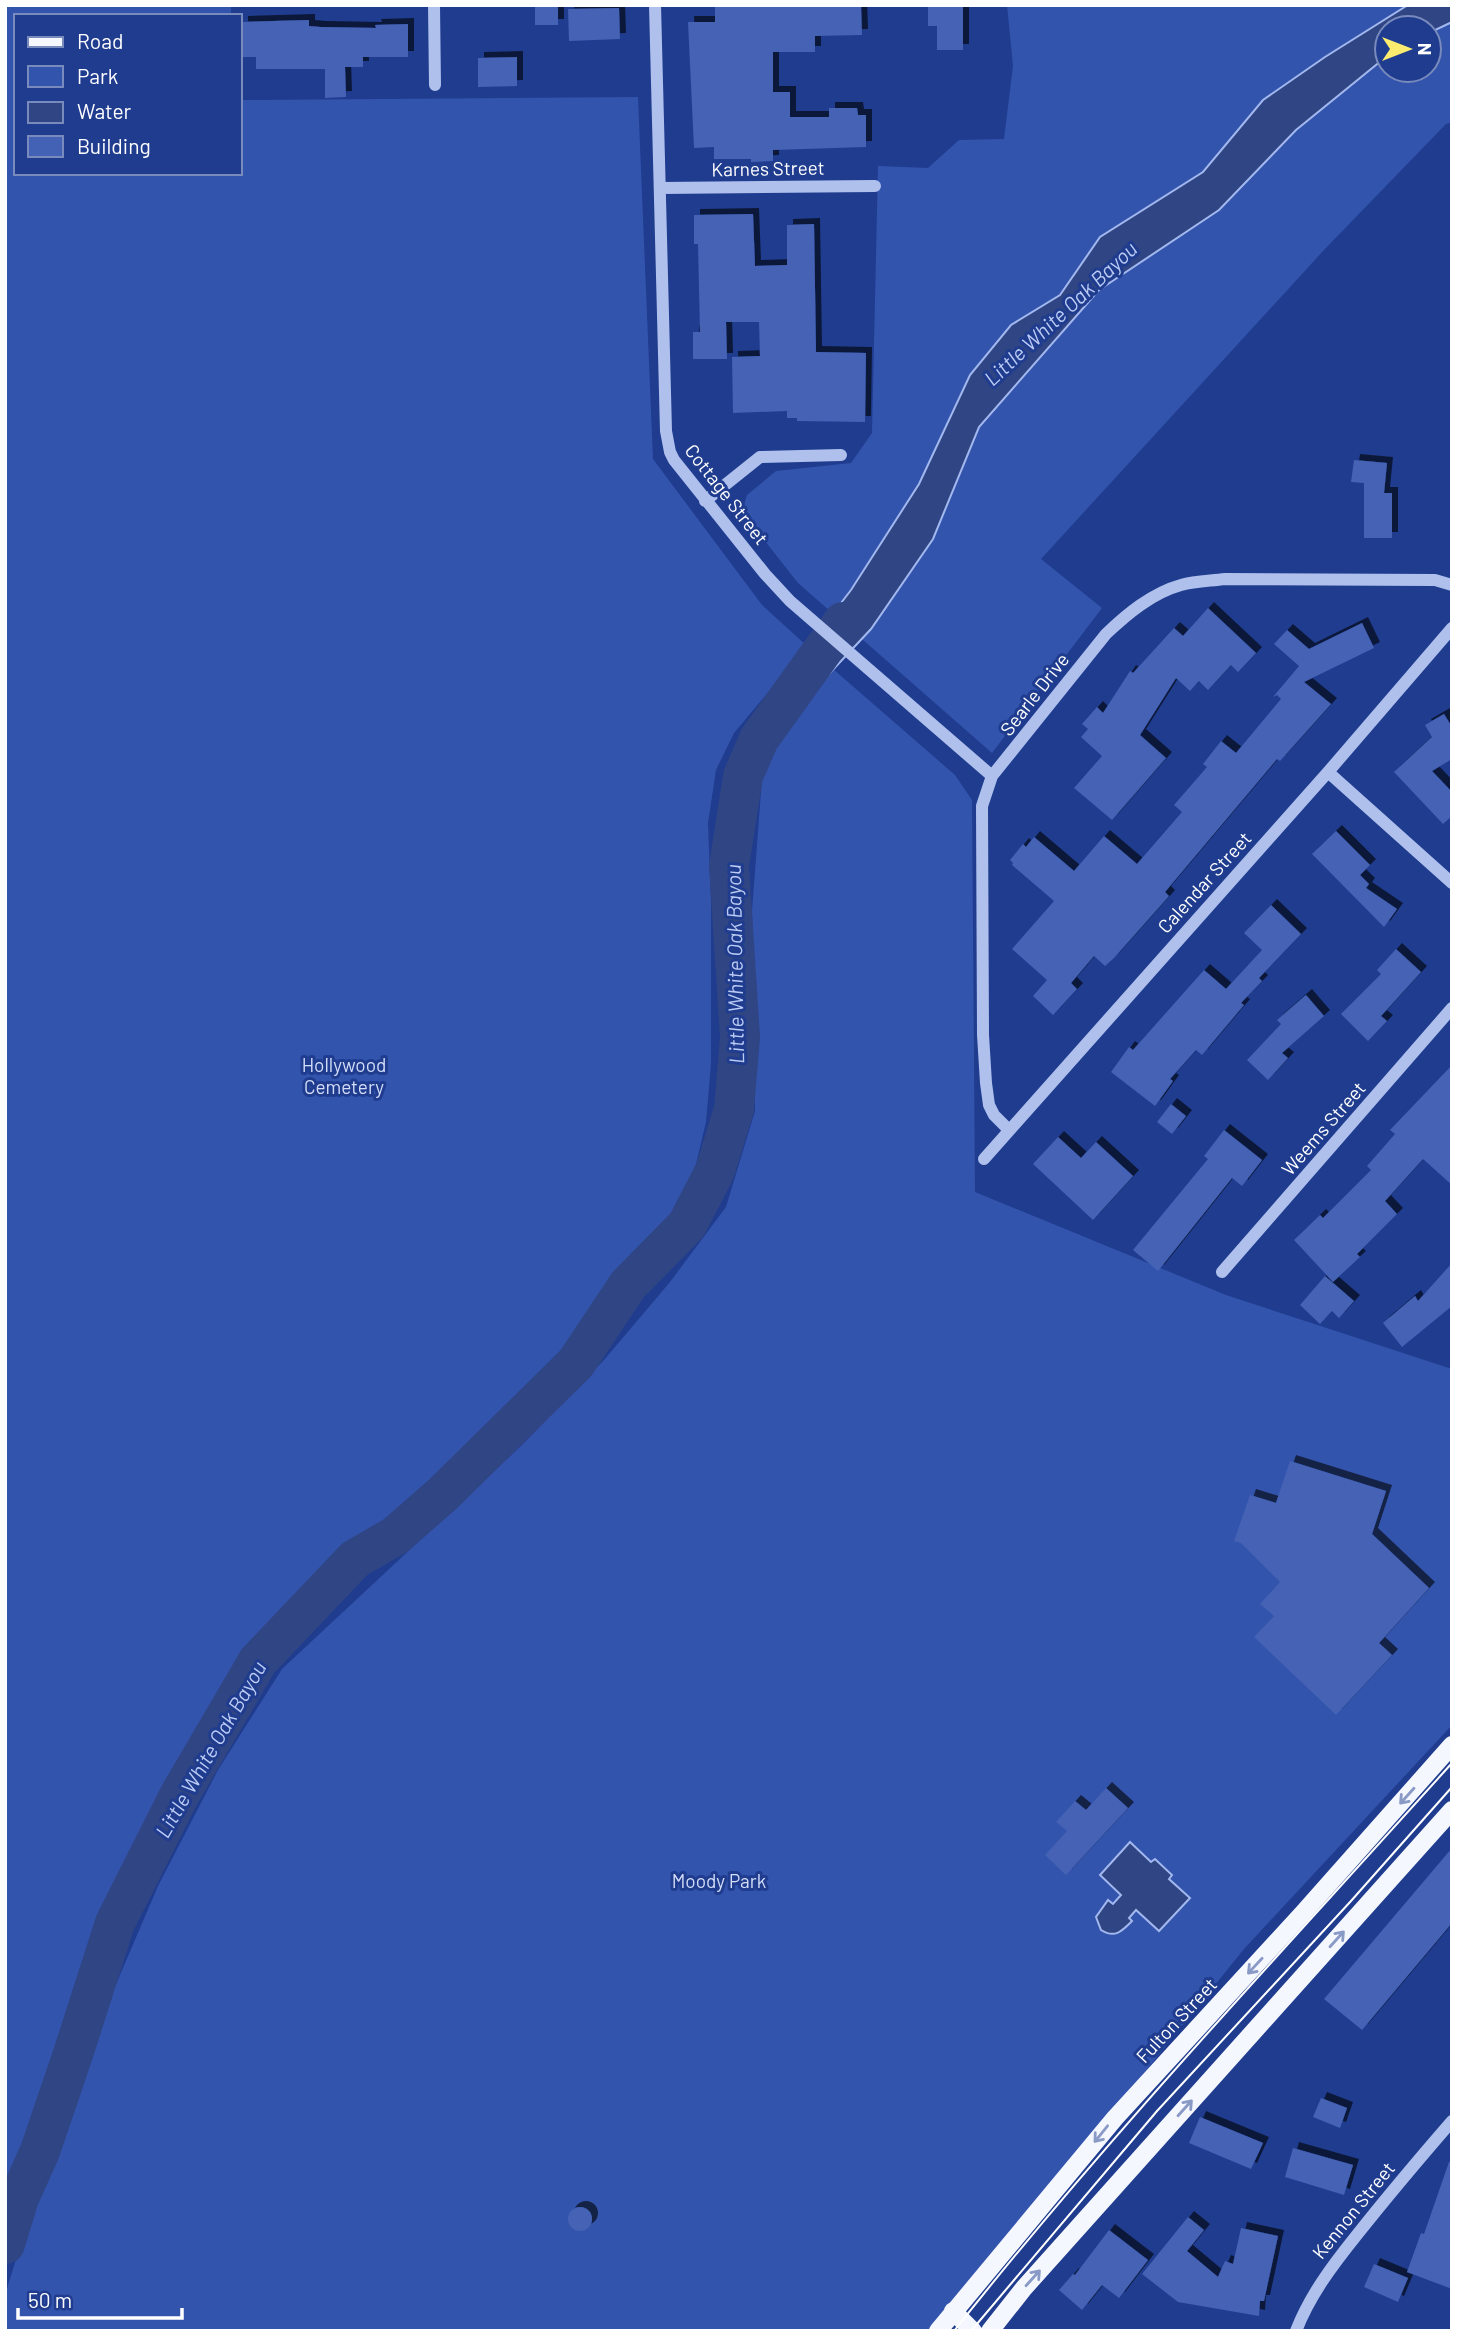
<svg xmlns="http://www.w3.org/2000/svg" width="1457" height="2336" font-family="Barlow,sans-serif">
  <defs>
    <filter id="shadow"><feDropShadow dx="6" dy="-6" stdDeviation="0" flood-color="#0009"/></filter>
  </defs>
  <rect width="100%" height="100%" fill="#1f3c8f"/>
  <path fill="#3354ad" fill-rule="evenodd" d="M5 5H231V16H16V173H240V100L638 97 653 459 762 605 807 646 734 733 716 770 708 823 711 903V1064L706 1122 692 1181 674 1218 565 1350 436 1477 340 1555 242 1649 174 1770 122 1883 5 2207Z
    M1007 5H1452V122L1446 124 1324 250 1041 559 1102 608 992 753 798 583 757 531 743 508 747 495 776 471 851 463 872 433 878 166 928 168 959 140 1004 139 1013 66ZM1387 28H1429V70H1387Z
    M833 669 955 775 972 800 975 1192 1226 1295 1452 1369V1725L1244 1949 936 2331H5V2295L16 2259 59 2146 111 1996 158 1886 218 1770 282 1669 522 1445 604 1360 670 1282 726 1207 755 1111 752 911 763 765Z"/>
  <path fill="#304583" stroke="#a2b8ee" stroke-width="2" d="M1408 5H1452V22L1429 33V28H1387V56L1296 130 1219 210 1099 290 979 427 933 539 871 629 826 677 801 655 851 590 919 484 970 375 1011 325 1060 295 1100 237 1203 172 1263 100 1325 57Z
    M1130 1842 1151 1862 1155 1859 1172 1875 1169 1879 1190 1898 1159 1931 1136 1910 1129 1918 1132 1921C1122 1931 1115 1939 1101 1930L1096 1917 1108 1900 1113 1904 1121 1895 1100 1875Z"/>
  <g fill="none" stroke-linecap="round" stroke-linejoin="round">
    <path stroke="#304583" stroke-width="40" d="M5 2244 19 2198 40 2151 73 2054 115 1923 180 1794 258 1661 355 1559 395 1536 443 1494 576 1363 628 1285 687 1225 715 1171 734 1109 740 1037 729 866 743 776 759 739 843 622"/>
  </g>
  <path fill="#4462b5" filter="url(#shadow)" d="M535 5H558V25H535Z
    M715 5H861L862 35 815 36V52H773V92H790V117H829V108H857L858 115H866V147L773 150V161L751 162V159H714V147L694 148 688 22H715Z
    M928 5H963V50H937V26H928Z
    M619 8 620 39 569 41 568 9Z
    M309 20V26L320 27 376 28 375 25 408 24V57H363V67H345L346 97 325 98V69H256V57H243L242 22Z
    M517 57V86L478 87V58Z
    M753 214 755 266 787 265V225L814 224 816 352 866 353 865 422 797 421V418H787V411L733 413 732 357 760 356 759 322H726L727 359H693V332H700L698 244H694V215Z
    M1354 460 1387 463 1384 493H1392V538H1364V483L1351 482Z
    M1208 608 1256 653 1238 672 1231 665 1208 690 1199 681 1190 691 1176 678 1140 735 1166 758 1112 820 1074 788 1102 756 1081 737 1088 729 1082 724 1097 707 1103 713 1130 671 1133 673 1174 628 1183 636Z
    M1362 623 1374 648 1304 682 1331 704 1280 761 1277 759 1165 892 1169 896 1114 958 1105 966 1094 956 1071 983 1077 989 1053 1015 1033 996 1047 980 1012 949 1054 901 1012 865 1013 863 1010 860 1023 844 1026 847 1034 837 1074 871 1104 836 1137 864 1182 812 1174 805 1207 767 1203 764 1221 741 1236 753 1281 699 1277 695 1273 697 1299 666 1274 644 1287 630 1309 649Z
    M1444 714 1452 727V759L1432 771 1452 792V816L1443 824 1394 772 1432 737 1425 725Z
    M1336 831 1370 865 1360 875 1369 884 1366 888 1397 909 1384 927 1312 854Z
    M1271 905 1301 934 1259 978 1262 981 1241 1003 1244 1005 1202 1055 1196 1050 1170 1079 1173 1081 1155 1106 1111 1072 1129 1047 1133 1050 1204 970 1226 989 1262 950 1244 933Z
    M1396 949 1421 972 1381 1016 1387 1021 1368 1041 1341 1014 1381 974 1377 970Z
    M1306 995 1324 1016 1282 1053 1288 1058 1268 1080 1247 1060 1281 1024 1277 1020Z
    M1452 1065V1185L1423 1159 1385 1201 1397 1214 1357 1254 1360 1257 1333 1282 1294 1240 1320 1215 1323 1218 1371 1170 1367 1166 1395 1134 1390 1130Z
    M1171 1104 1186 1116 1172 1134 1157 1122Z
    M1224 1130 1262 1160 1242 1186 1232 1178 1158 1271 1133 1250 1208 1159 1204 1156Z
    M1058 1137 1081 1158 1096 1142 1133 1176 1093 1220 1033 1164Z
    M1452 1263V1306L1402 1347 1383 1323 1415 1296 1418 1301Z
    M1325 1276 1354 1301 1339 1318 1332 1311 1320 1324 1300 1305Z
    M1290 1461 1386 1491 1372 1534 1429 1588 1379 1643 1392 1655 1336 1715 1254 1637 1274 1616 1260 1604 1280 1582 1241 1543 1234 1541 1250 1495 1276 1503Z
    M1106 1788 1128 1808 1066 1875 1045 1855 1067 1831 1056 1822 1075 1801 1086 1810Z
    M1452 1848V1923L1362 2030 1324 1999Z
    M1321 2098 1347 2108 1340 2128 1313 2117Z
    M1200 2117 1263 2143 1251 2169 1189 2143Z
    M1293 2148 1353 2165 1344 2195 1285 2177Z
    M1449 2162H1452V2289L1407 2272 1421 2233 1424 2234Z
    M568 2219a12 12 0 1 1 24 0a12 12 0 1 1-24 0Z
    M1188 2217 1204 2230 1187 2251 1218 2277 1225 2261 1233 2264 1241 2228 1278 2236 1264 2301H1260L1259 2316 1178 2302 1142 2274Z
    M1109 2230 1148 2260 1119 2298 1102 2285 1082 2310 1059 2290 1073 2274 1075 2275Z
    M1374 2264 1408 2278 1398 2302 1364 2287Z"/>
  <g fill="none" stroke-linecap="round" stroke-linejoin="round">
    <path stroke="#afc0ed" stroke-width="12" d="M434 5 435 85
      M655 5 666 431 670 452 674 460 765 574 790 601 992 776
      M661 188 875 186
      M705 501 760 457 841 455
      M1328 772 1452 883
      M1009 1130 994 1115 989 1105 986 1083 983 1035 982 806 992 776 1106 634C1127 614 1152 593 1181 585 1195 581 1210 581 1225 579L1435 580 1452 585
      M984 1159 1328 772 1452 628
      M1222 1272 1452 1008
      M1296 2331C1310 2295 1332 2266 1356 2236 1387 2197 1419 2159 1452 2121"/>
    <path stroke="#f5f7ff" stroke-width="18" d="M953 2311 973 2331
      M938 2331 1115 2118 1303 1913 1452 1745
      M990 2331 1024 2288 1452 1810"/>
    <path stroke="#fff" stroke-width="2" d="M954 2331C1110 2134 1284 1950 1452 1763
      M971 2331 1157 2111 1351 1901 1452 1787"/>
  </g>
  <defs><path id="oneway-shaft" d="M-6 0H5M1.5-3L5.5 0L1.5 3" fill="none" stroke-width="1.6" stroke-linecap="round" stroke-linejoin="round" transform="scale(1.75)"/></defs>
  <g stroke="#8a9ac7">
    <use href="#oneway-shaft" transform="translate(1407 1796) rotate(132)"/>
    <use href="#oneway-shaft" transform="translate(1337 1939) rotate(-48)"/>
    <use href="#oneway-shaft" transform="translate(1255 1966) rotate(133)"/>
    <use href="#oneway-shaft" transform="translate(1185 2108) rotate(-48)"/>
    <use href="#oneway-shaft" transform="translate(1101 2134) rotate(129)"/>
    <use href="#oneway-shaft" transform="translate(1033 2278) rotate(-48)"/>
  </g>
  <g text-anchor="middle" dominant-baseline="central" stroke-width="6" stroke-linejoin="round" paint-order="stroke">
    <g font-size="19" fill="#fff" stroke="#1f3c8f">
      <text transform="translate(768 168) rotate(-1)">Karnes Street</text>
      <text transform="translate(727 494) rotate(52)">Cottage Street</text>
      <text transform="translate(1034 694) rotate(-52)">Searle Drive</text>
      <text transform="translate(1204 882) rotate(-48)">Calendar Street</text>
      <text transform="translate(1323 1128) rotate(-49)">Weems Street</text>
      <text transform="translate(1176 2020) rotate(-47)">Fulton Street</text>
      <text transform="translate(1353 2210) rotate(-51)">Kennon Street</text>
    </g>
    <g font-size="19" fill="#d4def9" stroke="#1f3c8f">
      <text x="344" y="1064">Hollywood<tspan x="344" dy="22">Cemetery</tspan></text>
      <text x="719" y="1880">Moody Park</text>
    </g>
    <g font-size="21" font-style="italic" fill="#bbcbf4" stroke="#1f3c8f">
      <text transform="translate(1060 313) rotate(-43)">Little White Oak Bayou</text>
      <text transform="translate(734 964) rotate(-91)">Little White Oak Bayou</text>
      <text transform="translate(210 1749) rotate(-60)">Little White Oak Bayou</text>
    </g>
  </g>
  <rect width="1457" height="2336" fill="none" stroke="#ffffff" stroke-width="14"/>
  <rect x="14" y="14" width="228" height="161" fill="#1f3c8f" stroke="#798abc" stroke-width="2"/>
  <rect x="28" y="37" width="35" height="10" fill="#f5f7ff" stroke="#798abc" stroke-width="2"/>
  <text x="77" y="49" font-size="21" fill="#ffffff">Road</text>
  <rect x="28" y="66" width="35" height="21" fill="#3354ad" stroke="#798abc" stroke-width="2"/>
  <text x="77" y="84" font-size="21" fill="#ffffff">Park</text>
  <rect x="28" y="102" width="35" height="21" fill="#304583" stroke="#798abc" stroke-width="2"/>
  <text x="77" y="119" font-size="21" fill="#ffffff">Water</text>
  <rect x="28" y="136" width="35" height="21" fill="#4462b5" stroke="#798abc" stroke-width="2"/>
  <text x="77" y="154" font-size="21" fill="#ffffff">Building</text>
  <g transform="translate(1408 49) rotate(90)"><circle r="33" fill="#1f3c8f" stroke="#798abc" stroke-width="2"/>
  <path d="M0-5L12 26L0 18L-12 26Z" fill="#fbeb6f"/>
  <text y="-10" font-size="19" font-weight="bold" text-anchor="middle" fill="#ffffff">N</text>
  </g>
  <path d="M18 2308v10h164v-10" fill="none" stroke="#ffffff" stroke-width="3.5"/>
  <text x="28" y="2308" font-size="21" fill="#ffffff" stroke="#1f3c8f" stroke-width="5" paint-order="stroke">50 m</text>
</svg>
